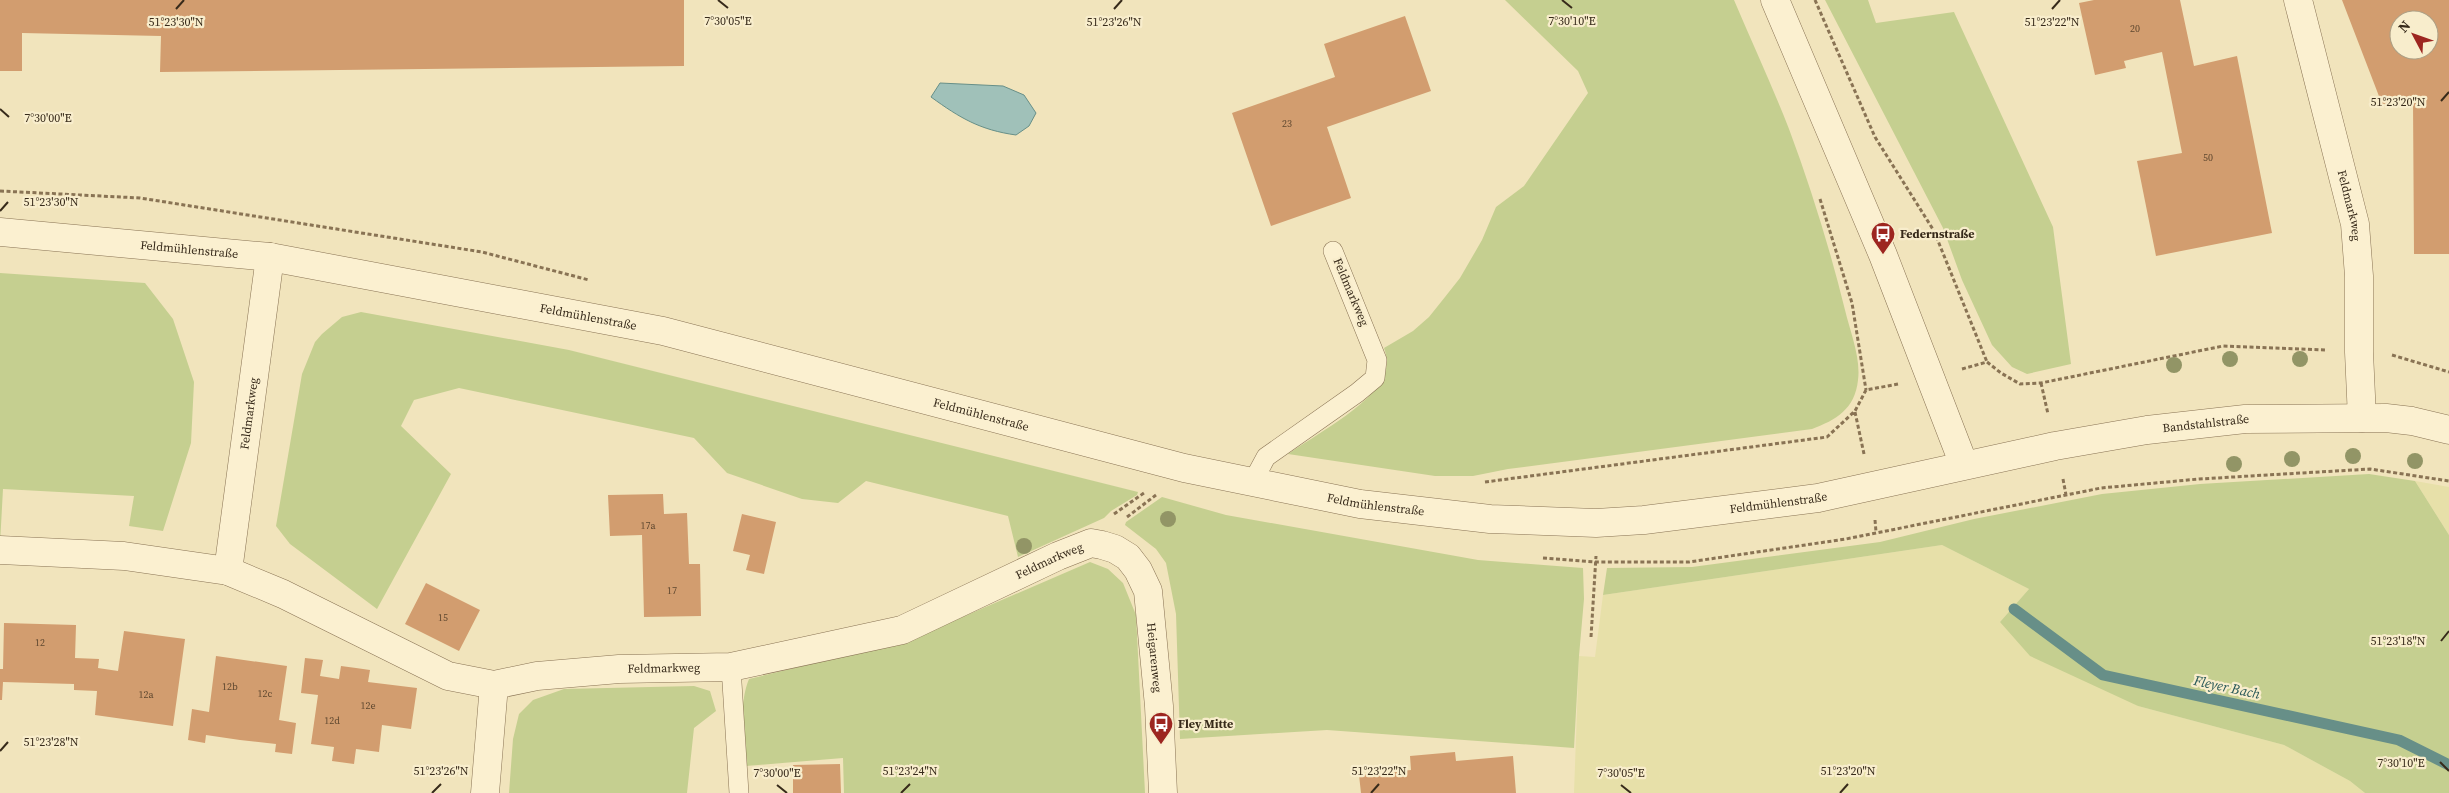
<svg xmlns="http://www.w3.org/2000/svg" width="2449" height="793" font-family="'Source Serif 4',serif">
  <rect width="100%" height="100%" fill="#f1e4bc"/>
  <path fill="#e7e0a9" d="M2415 481 2449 487V535Z
    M1942 545 2029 589 2000 622 2138 706 2284 745 2350 781 2365 793H1574L1579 656 1595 657 1603 595Z"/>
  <path fill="#c5cf90" d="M1505 0H1734C1752 43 1772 85 1789 129 1811 188 1830 249 1845 310 1850 331 1861 358 1858 380 1855 409 1836 420 1812 429L1508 469 1473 476H1435L1288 454C1314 436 1367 407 1381 381 1388 370 1388 359 1384 348L1413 331 1429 317 1445 297 1460 278 1482 240 1496 207 1524 186 1588 93 1578 71Z
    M1825 0H1868L1876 23 1954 12 2053 227 2071 364 2027 374 2012 367 1992 345 1962 280 1943 228Z
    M0 273 145 283 173 319 194 382 191 443 163 531 129 526 134 496 3 489 0 544Z
    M361 312 569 350 1138 492 1137 495 1111 511 1104 518 1018 557 1008 516 866 481 838 503 802 499 727 473 694 438 459 388 414 400 401 426 451 474 377 609 290 544 276 526 302 374 315 342 322 334 342 317Z
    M2369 474 2415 481 2449 535V793H2365L2350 781 2284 745 2138 706 2030 656 2000 622 2029 589 1942 545 1603 595 1607 568 1692 567 1880 542 1974 519 2102 494 2200 484Z
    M1162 497 1226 515 1478 560 1583 568 1584 599 1579 656 1574 748 1327 730 1180 739 1176 614 1166 563 1156 549 1125 525 1126 522Z
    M1090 562 1108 569 1123 583 1136 615 1145 793H844L843 758 746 766C744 737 738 706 749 679L907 641Z
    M694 686 710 691 716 711 694 728 687 793H509L513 739 519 714 533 700 564 689Z"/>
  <path fill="#a0c1b9" stroke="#678f88" d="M940 83 1003 86 1024 95 1036 113 1029 126 1016 135C980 130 960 118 931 97Z"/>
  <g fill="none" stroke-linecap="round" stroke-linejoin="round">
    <path stroke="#678f88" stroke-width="11" d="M2014 609 2103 675 2399 740 2449 765"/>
  </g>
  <path fill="#d29d6f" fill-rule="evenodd" d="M0 0H684V66L160 72 161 36 22 33V71H0Z
    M2094 0H2180L2194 66 2237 56 2272 233 2156 256 2137 161 2182 153 2162 52 2124 61 2126 68 2095 75 2079 3Z
    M2342 0H2449V254H2414L2413 102 2382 104ZM2399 20H2429V50H2399Z
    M1405 16 1431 91 1327 127 1351 198 1271 226 1232 113 1335 77 1324 44Z
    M663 494 664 514 687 513 689 564H700L701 616 644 617 642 535 610 536 608 495Z
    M742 514 776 522 764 574 746 570 750 555 733 551Z
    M426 583 480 610 459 651 405 624Z
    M4 623 76 625 75 658 99 659 98 668 118 671 124 631 185 639 173 726 95 715 97 691 74 690V684L3 682 2 700H0V669H3Z
    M216 656 287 666 279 720 296 723 292 754 275 752 276 744 240 740 206 735 205 743 188 740 192 709 209 712Z
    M305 658 323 660 320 676 339 679 341 666 356 668 370 670 368 682 417 688 411 729 382 725 379 752 356 749 354 764 332 761 334 747 311 744 318 695 301 693Z
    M1455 752 1456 761 1513 756 1516 793H1361L1359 775 1411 770 1410 756Z
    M840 764 841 793H793V765Z"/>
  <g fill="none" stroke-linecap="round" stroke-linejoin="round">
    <defs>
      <path id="service" d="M1252 483 1266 457 1357 393 1375 378 1377 360 1333 251
        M731 667 739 793"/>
      <g id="minor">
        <path d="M1775 0 1883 255 1964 465"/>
        <path id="s1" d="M2298 0 2355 224 2359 276V352L2362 418"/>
        <path id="s2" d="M0 550 124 556 228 571 283 594 448 676 494 685 537 676 619 669 731 667 902 630 1058 556 1091 543 1102 545 1115 549 1128 557 1138 570 1148 591 1159 706 1163 793"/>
        <path id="s3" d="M228 571 270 257"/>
        <path d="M485 793 494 685"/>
      </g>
      <g id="tertiary">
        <path id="s4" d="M0 232 270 257 663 331 1184 468 1360 504 1490 519 1596 523 1644 520 1818 498 2055 446 2147 430 2245 419 2386 418 2412 421 2449 430"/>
      </g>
    </defs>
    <use href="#service" stroke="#897354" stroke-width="20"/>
    <use href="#minor" stroke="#897354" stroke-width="29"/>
    <use href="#tertiary" stroke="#897354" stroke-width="29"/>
    <path stroke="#897354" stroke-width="3" stroke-dasharray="4 2.5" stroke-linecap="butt" d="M1815 0 1875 137 1934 231 1987 362
      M0 191 140 198 482 252 589 280
      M1820 199 1852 303 1866 390
      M2392 355 2449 372
      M1962 369 1987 362 2001 373 2020 384 2041 383 2223 346 2326 350
      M2041 383 2048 414
      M1855 412 1864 454
      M2063 479 2066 495
      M1485 482 1827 437 1855 411 1866 390 1898 384
      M1114 514 1144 493
      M1127 517 1156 495
      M1875 520 1876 532
      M1543 558 1596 562H1689L1846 539 2101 488 2199 479 2370 469 2449 481
      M1591 637 1596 556"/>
    <use href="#service" stroke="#fbf0d0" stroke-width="19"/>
    <use href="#minor" stroke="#fbf0d0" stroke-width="28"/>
    <use href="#tertiary" stroke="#fbf0d0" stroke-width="28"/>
  </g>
  <g fill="#929566">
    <circle cx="2230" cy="359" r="8"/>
    <circle cx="2300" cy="359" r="8"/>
    <circle cx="2174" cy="365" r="8"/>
    <circle cx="2353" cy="456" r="8"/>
    <circle cx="2292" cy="459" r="8"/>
    <circle cx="2415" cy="461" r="8"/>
    <circle cx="2234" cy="464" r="8"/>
    <circle cx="1168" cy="519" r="8"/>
    <circle cx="1024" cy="546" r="8"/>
  </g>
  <path fill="none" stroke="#372a1a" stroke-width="2" d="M718 0 728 8M1562 0 1572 8M176 9 184 0M1114 9 1122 0M2052 9 2060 0M2441 101 2449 92M0 109 9 117M0 211 8 202M2441 641 2449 631M0 751 8 742M2440 762 2449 771M777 785 787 793M1621 785 1631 793M432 793 441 784M901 793 910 784M1371 793 1379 784M1840 793 1848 784"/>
  <defs>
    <symbol id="bus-pin" viewBox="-11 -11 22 30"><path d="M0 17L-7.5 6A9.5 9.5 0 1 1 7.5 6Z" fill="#9d2620" stroke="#f8edcc"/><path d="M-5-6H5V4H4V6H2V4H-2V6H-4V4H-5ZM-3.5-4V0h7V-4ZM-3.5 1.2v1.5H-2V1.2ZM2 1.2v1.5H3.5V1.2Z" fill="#fff"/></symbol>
  </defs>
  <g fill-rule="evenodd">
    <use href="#bus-pin" x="1869" y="220" width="28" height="38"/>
    <use href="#bus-pin" x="1147" y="710" width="28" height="38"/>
  </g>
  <g text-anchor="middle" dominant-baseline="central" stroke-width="4.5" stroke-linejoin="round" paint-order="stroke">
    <g font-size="10" fill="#5e472f">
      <text x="2135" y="28">20</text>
      <text x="1287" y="123">23</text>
      <text x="2208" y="157">50</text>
      <text x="648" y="525">17a</text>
      <text x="672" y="590">17</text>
      <text x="443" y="617">15</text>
      <text x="40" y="642">12</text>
      <text x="230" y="686">12b</text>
      <text x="265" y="693">12c</text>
      <text x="146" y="694">12a</text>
      <text x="368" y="705">12e</text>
      <text x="332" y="720">12d</text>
    </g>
    <g font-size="12" fill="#372a1a" stroke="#f8edcc">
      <text stroke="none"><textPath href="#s1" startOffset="212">Feldmarkweg</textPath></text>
      <text stroke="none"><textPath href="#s4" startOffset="190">Feldmühlenstraße</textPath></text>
      <text transform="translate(1351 292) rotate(67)">Feldmarkweg</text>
      <text stroke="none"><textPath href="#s4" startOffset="595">Feldmühlenstraße</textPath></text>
      <text stroke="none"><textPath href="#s3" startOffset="159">Feldmarkweg</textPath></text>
      <text stroke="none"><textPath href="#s4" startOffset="1000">Feldmühlenstraße</textPath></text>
      <text stroke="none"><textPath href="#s4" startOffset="2245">Bandstahlstraße</textPath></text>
      <text stroke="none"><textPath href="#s4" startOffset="1810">Feldmühlenstraße</textPath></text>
      <text stroke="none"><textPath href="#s4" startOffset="1405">Feldmühlenstraße</textPath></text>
      <text stroke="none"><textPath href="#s2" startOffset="1096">Feldmarkweg</textPath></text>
      <text stroke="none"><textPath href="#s2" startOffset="1288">Heigarenweg</textPath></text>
      <text stroke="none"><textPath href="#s2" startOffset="691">Feldmarkweg</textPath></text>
    </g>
    <g font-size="12" font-weight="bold" fill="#372a1a" stroke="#f8edcc" text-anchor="start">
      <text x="1900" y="234">Federnstraße</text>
      <text x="1178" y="724">Fley Mitte</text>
    </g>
    <g font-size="14" font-style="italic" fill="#285858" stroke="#f8edcc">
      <text transform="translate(2227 687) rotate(12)">Fleyer Bach</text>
    </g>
  </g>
  <g font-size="12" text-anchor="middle" fill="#372a1a" stroke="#f8edcc" stroke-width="4.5" stroke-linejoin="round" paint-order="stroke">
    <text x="728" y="25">7°30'05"E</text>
    <text x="1572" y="25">7°30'10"E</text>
    <text x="176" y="26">51°23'30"N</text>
    <text x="1114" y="26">51°23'26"N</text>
    <text x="2052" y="26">51°23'22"N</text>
    <text x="2398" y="106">51°23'20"N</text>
    <text x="48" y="122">7°30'00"E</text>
    <text x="51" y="206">51°23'30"N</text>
    <text x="2398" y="645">51°23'18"N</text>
    <text x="51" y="746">51°23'28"N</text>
    <text x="2401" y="767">7°30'10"E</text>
    <text x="441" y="775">51°23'26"N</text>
    <text x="910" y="775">51°23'24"N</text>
    <text x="1379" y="775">51°23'22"N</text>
    <text x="1848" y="775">51°23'20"N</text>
    <text x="777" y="777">7°30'00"E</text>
    <text x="1621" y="777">7°30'05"E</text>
  </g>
  <g transform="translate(2414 35) rotate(311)"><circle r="24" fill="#f8edcc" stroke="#ab9f85"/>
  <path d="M0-4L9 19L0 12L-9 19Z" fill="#9d2620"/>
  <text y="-8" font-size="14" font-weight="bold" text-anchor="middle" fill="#372a1a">N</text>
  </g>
</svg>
